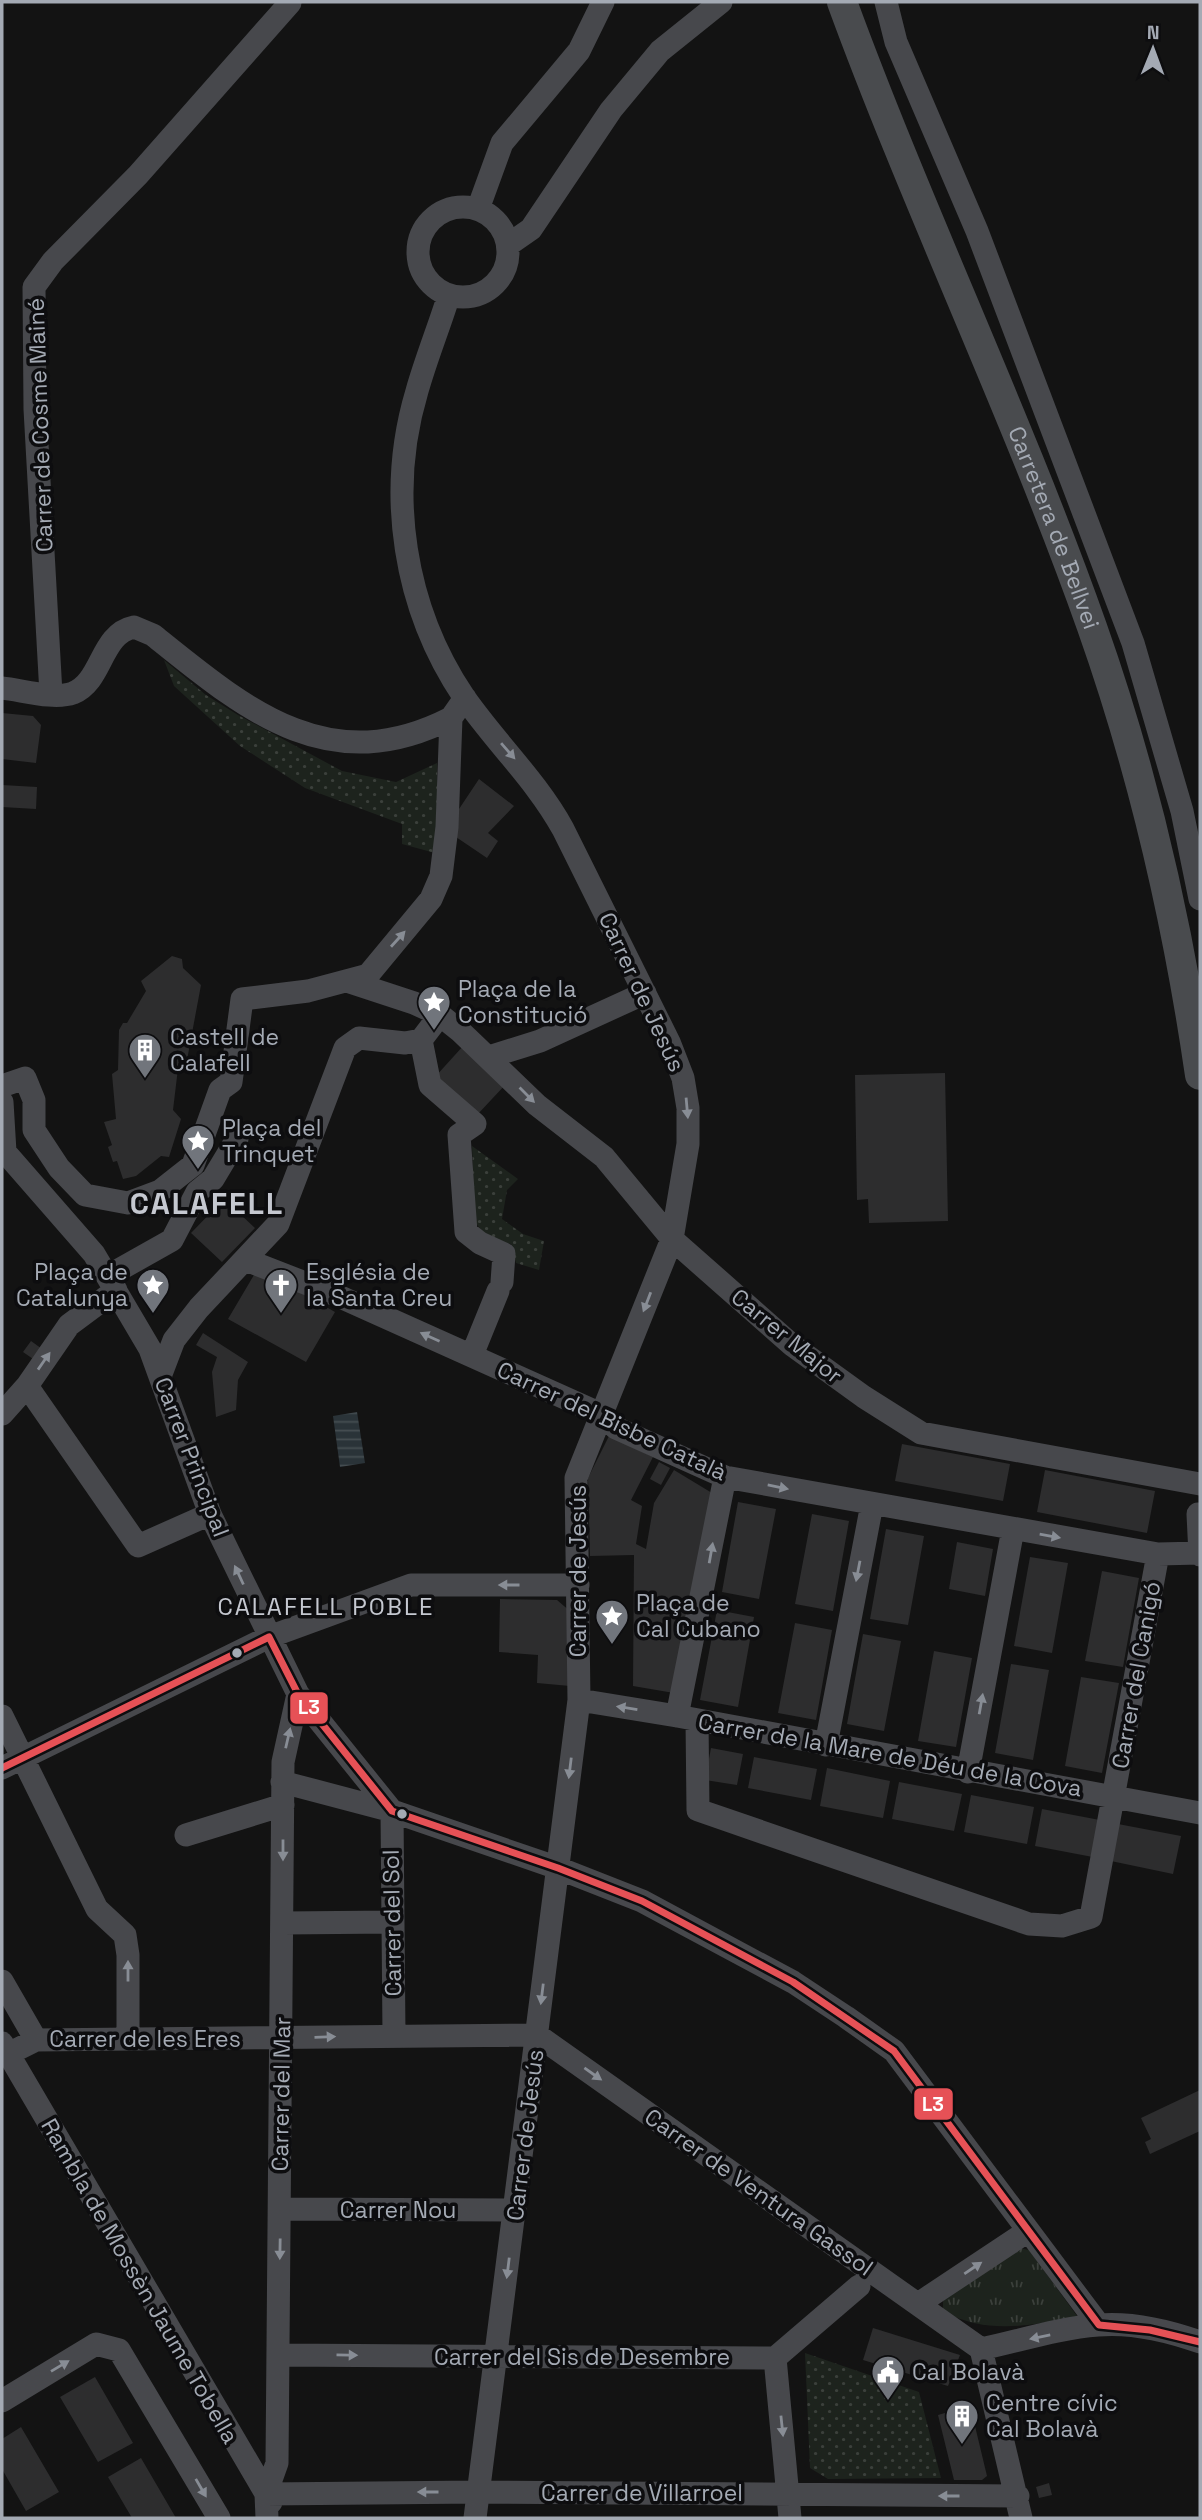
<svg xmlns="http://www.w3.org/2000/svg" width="1202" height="2520" font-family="'Space Grotesk',sans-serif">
  <defs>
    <pattern id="grass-dots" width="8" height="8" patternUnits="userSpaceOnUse" patternTransform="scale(1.75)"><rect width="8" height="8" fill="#1d231d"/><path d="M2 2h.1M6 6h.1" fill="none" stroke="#3b403b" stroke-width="1.8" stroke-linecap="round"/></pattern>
    <pattern id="park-tufts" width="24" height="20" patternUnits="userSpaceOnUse" patternTransform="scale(1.75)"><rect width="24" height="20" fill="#1d231d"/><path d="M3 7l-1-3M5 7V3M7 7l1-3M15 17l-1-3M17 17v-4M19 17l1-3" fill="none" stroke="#3b403b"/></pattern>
    <pattern id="water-rules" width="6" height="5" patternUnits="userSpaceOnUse" patternTransform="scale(1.75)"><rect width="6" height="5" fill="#2a3338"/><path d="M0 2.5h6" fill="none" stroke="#464e52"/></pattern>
  </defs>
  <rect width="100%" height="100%" fill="#131313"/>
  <path fill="url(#grass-dots)" d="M164 660 206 695 238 715 342 771 396 782 437 763 438 832 435 853 402 844V824L305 788 240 746 174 686Z
    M472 1146 518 1179 507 1190 502 1219 523 1234 544 1241 539 1270 516 1263 511 1244 488 1239 475 1222Z
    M805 2353 919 2392 941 2478 828 2479 810 2468Z"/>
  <path fill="url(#park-tufts)" d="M1019 2248 1029 2250 1077 2316C1031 2326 986 2335 943 2311V2298Z"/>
  <path fill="url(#water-rules)" d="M357 1412 365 1463 340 1467 333 1416Z"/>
  <path fill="#2d2d2e" d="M2 713 33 716 41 725 36 763 2 759Z
    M479 779 514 806 488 833 498 841 487 858 453 835 459 809Z
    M2 785 37 787 36 809 2 807Z
    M172 956 182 959 183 968 201 985 187 1060H179L173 1110 181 1119 169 1157 161 1156 136 1176 123 1179 117 1161 113 1162 108 1147 112 1145 104 1122 116 1119 112 1074 118 1070 119 1030 123 1023H127L146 991 141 981Z
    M464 1045 506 1084 477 1115 435 1077Z
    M945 1073 948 1221 869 1223 868 1199 857 1200 855 1075Z
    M224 1199 255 1228 222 1262 191 1233Z
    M258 1268 335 1312 306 1362 228 1319Z
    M203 1333 248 1362 238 1380 236 1410 216 1417 212 1372 217 1357 196 1345Z
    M31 1341 45 1351 36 1361 23 1352Z
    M609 1436 653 1457 631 1500 642 1506 636 1544 646 1549 654 1503 674 1470 712 1493 674 1693 633 1686 634 1555 590 1556 588 1478Z
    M902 1444 1010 1464 1003 1501 895 1481Z
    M659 1462 670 1468 661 1485 650 1479Z
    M1045 1470 1155 1491 1147 1533 1037 1512Z
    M738 1502 776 1509 759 1599 722 1592Z
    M812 1514 849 1521 833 1611 795 1604Z
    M886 1529 924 1536 908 1625 870 1619Z
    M957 1542 993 1549 985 1596 949 1589Z
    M1030 1557 1068 1563 1052 1653 1014 1646Z
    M1102 1571 1139 1578 1123 1667 1085 1661Z
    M500 1599 557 1600 571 1612 570 1686 537 1683 538 1655 499 1652Z
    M717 1610 754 1617 738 1707 700 1700Z
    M795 1623 832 1630 816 1720 778 1713Z
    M863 1634 901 1641 884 1731 847 1724Z
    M934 1651 972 1658 956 1747 918 1741Z
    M1011 1664 1049 1670 1033 1760 995 1753Z
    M1081 1677 1119 1683 1102 1773 1065 1766Z
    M711 1748 743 1754 737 1785 705 1780Z
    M754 1757 817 1769 811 1800 748 1788Z
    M827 1768 890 1781 883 1818 820 1806Z
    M899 1782 962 1794 954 1831 892 1819Z
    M971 1795 1034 1807 1027 1844 964 1832Z
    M1042 1809 1105 1821 1098 1858 1035 1846Z
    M1118 1824 1181 1836 1173 1874 1111 1861Z
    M1200 2090V2131L1150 2154 1145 2142 1151 2139 1141 2118Z
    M873 2328 960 2355 948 2386 863 2360Z
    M95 2377 133 2443 98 2462 60 2397Z
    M969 2401 987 2476 982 2480H954L938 2415 955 2410 954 2404Z
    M21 2427 59 2492 26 2511 2 2469V2439Z
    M141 2458 176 2518H132L108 2477Z
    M1049 2483 1052 2495 1039 2498 1036 2487Z"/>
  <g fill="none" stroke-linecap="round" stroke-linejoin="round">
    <path stroke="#47484c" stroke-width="23" d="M886 2 896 42 977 231 1133 643 1182 811 1200 899
      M418 252a45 45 0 1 1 90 0a45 45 0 1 1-90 0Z
      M478 209 502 143 579 51 603 2
      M508 245 531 229 611 110 660 51 721 2
      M449 295C439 327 426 359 417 391 386 494 404 608 464 697 496 743 536 780 563 829L669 1042 683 1078 688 1108V1144L672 1239 576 1478 579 1700 475 2518
      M2 688C22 690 54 700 73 693 103 681 100 634 134 627L153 635C245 709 328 781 451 718
      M51 694 35 409 34 287 53 261 138 175 290 3
      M347 981 414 1003 440 1015 460 1031 537 1105 604 1157 672 1239 792 1345 864 1397 921 1433 1200 1484
      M421 1040 430 1085 475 1124 459 1135 466 1232 480 1243 504 1254 502 1282
      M489 1057 540 1041 645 993
      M2 1086 25 1078 34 1100V1130L59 1168 85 1195 128 1203 160 1191 193 1165
      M2 1102 5 1152 94 1254 150 1349 210 1514 298 1694 392 1811
      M193 1165 220 1090 231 1082 242 999 308 991 368 975 431 899 441 876 447 827 451 718 465 698
      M246 1260 336 1295 603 1415 616 1428 725 1477 1158 1554 1200 1553
      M108 1276 172 1240 197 1192 213 1179 237 1139
      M472 1355 498 1291
      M161 1374 174 1340 199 1308 278 1224 345 1048 359 1038 405 1043 421 1040 440 1015
      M27 1386 138 1546 210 1514
      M2 1414 27 1386 69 1325 116 1290
      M1198 1514 1200 1555
      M579 1700 677 1716 1200 1813
      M2 1716 97 1909 125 1935 128 1955V2039
      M677 1716 725 1477
      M697 1720 698 1810 1029 1924 1062 1926 1091 1917 1158 1554
      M826 1745 872 1504
      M2 1768 269 1637 411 1585H578
      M968 1772 1013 1529
      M282 1782 392 1811 558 1868 642 1901 793 1982 846 2017 894 2051 1099 2325
      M392 1811 394 2035
      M186 1835 283 1805
      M283 1923 392 1922
      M2 1981 36 2040
      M2 2043 271 2502
      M8 2054 36 2040 537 2035 981 2349
      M281 2209 515 2210
      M918 2304 1028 2231
      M981 2349C1019 2341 1059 2328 1098 2325 1132 2322 1169 2331 1200 2342
      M981 2349 1021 2518
      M279 2355 775 2358 859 2286
      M775 2358 790 2518
      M2 2401 96 2344 119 2350 219 2518
      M266 2494 478 2492 1018 2496
      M267 2518 266 2494 277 2463 283 1762 298 1694"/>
    <path stroke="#494b4e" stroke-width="30" id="s1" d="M842 2C919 212 1017 415 1092 627 1143 771 1178 924 1200 1075"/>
    <defs>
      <path id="bus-1" d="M2 1768 269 1637 298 1694 392 1811 558 1868 642 1901 793 1982 894 2051 1099 2325 1150 2330 1200 2342"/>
    </defs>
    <use href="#bus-1" stroke="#0d0d0f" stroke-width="12"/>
    <use href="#bus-1" stroke="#e65156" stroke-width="7"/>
  </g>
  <defs><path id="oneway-solid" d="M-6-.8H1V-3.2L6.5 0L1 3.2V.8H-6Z" transform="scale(1.75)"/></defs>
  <g fill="#888d95">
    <use href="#oneway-solid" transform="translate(508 751) rotate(49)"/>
    <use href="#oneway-solid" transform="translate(398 939) rotate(-48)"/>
    <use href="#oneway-solid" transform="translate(527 1095) rotate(45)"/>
    <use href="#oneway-solid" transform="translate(687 1108) rotate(85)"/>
    <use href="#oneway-solid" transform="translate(647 1302) rotate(111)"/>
    <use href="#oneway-solid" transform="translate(430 1337) rotate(-156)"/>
    <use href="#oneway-solid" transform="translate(44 1361) rotate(-55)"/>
    <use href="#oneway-solid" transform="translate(778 1487) rotate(11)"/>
    <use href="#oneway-solid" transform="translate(1050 1536) rotate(10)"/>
    <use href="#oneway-solid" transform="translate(711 1553) rotate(-80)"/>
    <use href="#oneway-solid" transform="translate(858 1571) rotate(101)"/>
    <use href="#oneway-solid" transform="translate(239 1575) rotate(-115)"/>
    <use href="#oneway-solid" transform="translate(509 1585) rotate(-180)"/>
    <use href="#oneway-solid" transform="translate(981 1704) rotate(-80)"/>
    <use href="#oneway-solid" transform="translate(627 1708) rotate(-171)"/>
    <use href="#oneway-solid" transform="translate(288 1738) rotate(-77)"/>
    <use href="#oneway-solid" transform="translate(570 1768) rotate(97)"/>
    <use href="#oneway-solid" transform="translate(283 1850) rotate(90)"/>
    <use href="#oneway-solid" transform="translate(128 1971) rotate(-90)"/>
    <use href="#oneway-solid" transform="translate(542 1994) rotate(97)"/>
    <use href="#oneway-solid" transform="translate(325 2037) rotate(-2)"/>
    <use href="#oneway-solid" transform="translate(593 2074) rotate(35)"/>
    <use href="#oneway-solid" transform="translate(280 2249) rotate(91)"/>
    <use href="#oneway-solid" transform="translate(508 2268) rotate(97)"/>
    <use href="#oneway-solid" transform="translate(973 2268) rotate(-34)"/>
    <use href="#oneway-solid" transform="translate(1040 2337) rotate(168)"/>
    <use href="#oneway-solid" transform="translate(347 2355) rotate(1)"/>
    <use href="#oneway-solid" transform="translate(60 2366) rotate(-31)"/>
    <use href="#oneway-solid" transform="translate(782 2426) rotate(84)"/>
    <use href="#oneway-solid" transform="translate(201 2488) rotate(60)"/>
    <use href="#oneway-solid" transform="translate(428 2492) rotate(180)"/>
    <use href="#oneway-solid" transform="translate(949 2496) rotate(-180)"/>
  </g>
  <defs>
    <symbol id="sight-pin" viewBox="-11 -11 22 30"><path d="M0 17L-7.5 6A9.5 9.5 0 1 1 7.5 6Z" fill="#71757c" stroke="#0d0d0f"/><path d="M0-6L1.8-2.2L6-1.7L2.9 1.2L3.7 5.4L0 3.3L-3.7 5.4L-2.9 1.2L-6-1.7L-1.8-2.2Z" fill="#fff"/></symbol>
    <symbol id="building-pin" viewBox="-11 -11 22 30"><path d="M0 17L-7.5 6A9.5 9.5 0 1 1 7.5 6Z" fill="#71757c" stroke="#0d0d0f"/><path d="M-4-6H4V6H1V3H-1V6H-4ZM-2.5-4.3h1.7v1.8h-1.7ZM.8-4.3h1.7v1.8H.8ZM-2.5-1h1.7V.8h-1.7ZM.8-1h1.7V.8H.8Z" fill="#fff"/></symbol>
    <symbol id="church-pin" viewBox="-11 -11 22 30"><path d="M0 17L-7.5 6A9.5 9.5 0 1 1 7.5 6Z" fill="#71757c" stroke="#0d0d0f"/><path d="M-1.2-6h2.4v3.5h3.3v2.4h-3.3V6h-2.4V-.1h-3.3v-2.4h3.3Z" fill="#fff"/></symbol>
    <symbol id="civic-pin" viewBox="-11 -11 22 30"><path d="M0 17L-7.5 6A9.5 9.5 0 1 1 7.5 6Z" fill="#71757c" stroke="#0d0d0f"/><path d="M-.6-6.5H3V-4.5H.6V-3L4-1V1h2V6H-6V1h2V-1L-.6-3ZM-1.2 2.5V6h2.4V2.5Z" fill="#fff"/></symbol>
  </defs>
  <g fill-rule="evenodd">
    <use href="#sight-pin" x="415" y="983" width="38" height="52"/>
    <use href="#building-pin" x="126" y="1031" width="38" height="52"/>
    <use href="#sight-pin" x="179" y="1122" width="38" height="52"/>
    <use href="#sight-pin" x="134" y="1266" width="38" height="52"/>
    <use href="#church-pin" x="262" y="1266" width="38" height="52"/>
    <use href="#sight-pin" x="593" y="1597" width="38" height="52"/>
    <use href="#civic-pin" x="869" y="2353" width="38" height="52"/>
    <use href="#building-pin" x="943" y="2397" width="38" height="52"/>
  </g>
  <g fill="#a4aab4" stroke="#0d0d0f" stroke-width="2.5">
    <circle cx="237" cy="1653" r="6"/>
    <circle cx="402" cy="1814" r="6"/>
  </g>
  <g text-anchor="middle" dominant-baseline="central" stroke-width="7" stroke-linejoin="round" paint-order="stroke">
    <g font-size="23" fill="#a4aab4" stroke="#0d0d0f">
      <text transform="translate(40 425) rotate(-92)">Carrer de Cosme Mainé</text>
      <text stroke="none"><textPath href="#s1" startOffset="567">Carretera de Bellvei</textPath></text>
      <text transform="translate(642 992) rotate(65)">Carrer de Jesús</text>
      <text transform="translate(787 1336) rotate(39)">Carrer Major</text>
      <text transform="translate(612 1421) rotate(25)">Carrer del Bisbe Català</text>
      <text transform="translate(192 1457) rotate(69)">Carrer Principal</text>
      <text transform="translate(578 1571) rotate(-90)">Carrer de Jesús</text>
      <text transform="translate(1136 1675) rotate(-80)">Carrer del Canigó</text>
      <text transform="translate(890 1755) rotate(10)">Carrer de la Mare de Déu de la Cova</text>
      <text transform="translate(392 1923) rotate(-91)">Carrer del Sol</text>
      <text x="145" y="2039">Carrer de les Eres</text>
      <text transform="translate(281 2094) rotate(-89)">Carrer del Mar</text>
      <text transform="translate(525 2135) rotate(-83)">Carrer de Jesús</text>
      <text transform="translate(759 2192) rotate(35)">Carrer de Ventura Gassol</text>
      <text x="398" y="2210">Carrer Nou</text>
      <text transform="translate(140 2281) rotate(60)">Rambla de Mossèn Jaume Tobella</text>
      <text x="582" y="2357">Carrer del Sis de Desembre</text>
      <text x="642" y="2493">Carrer de Villarroel</text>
    </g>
    <g font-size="23" fill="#a4aab4" stroke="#0d0d0f" text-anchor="start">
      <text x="458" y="989">Plaça de la<tspan x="458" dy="26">Constitució</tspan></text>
      <text x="170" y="1037">Castell de<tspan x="170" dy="26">Calafell</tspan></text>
      <text x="222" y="1128">Plaça del<tspan x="222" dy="26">Trinquet</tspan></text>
      <text x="128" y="1272" text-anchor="end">Plaça de<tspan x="128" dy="26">Catalunya</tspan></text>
      <text x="306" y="1272">Església de<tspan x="306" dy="26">la Santa Creu</tspan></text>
      <text x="636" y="1603">Plaça de<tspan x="636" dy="26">Cal Cubano</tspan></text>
      <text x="912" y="2372">Cal Bolavà</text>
      <text x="986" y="2403">Centre cívic<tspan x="986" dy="26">Cal Bolavà</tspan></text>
    </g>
    <g font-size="24" letter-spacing="2" fill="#c5c8d0" stroke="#0d0d0f">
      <text x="326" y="1606">CALAFELL POBLE</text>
    </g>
    <g font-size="30" font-weight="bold" letter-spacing="2" fill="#c5c8d0" stroke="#0d0d0f">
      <text x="207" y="1203">CALAFELL</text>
    </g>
  </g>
  <g stroke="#0d0d0f" stroke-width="2.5">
    <rect x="289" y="1691" width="40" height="34" rx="7" fill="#e65156"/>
    <rect x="913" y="2087" width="41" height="34" rx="7" fill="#e65156"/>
  </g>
  <g font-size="19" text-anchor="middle" font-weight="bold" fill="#fff">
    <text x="309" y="1714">L3</text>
    <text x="933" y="2111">L3</text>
  </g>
  <rect width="1202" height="2520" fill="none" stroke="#a4aab4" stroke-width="7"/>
  <g transform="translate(1153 49) rotate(1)" stroke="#0d0d0f" stroke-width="5" paint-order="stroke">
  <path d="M0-5L12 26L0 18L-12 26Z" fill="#a4aab4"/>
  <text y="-10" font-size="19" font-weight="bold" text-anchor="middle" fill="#a4aab4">N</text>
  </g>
</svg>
